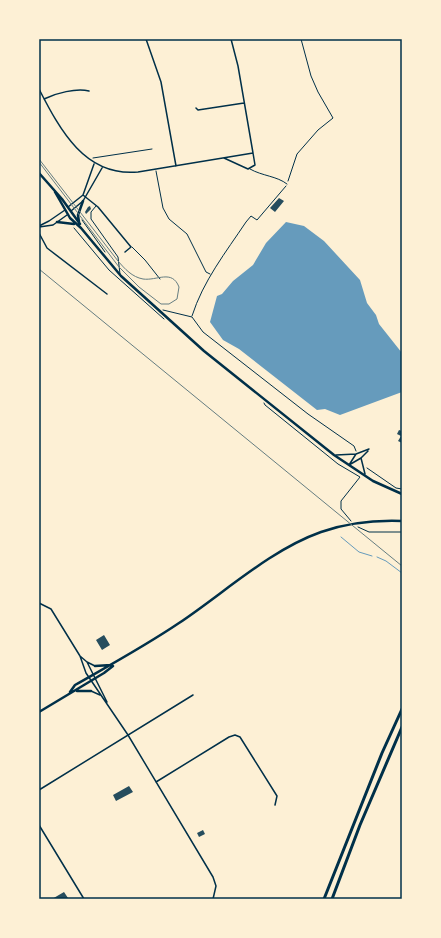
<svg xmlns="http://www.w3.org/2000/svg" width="441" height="938" font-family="'Titillium Web',sans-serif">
  <rect width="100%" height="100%" fill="#fdf0d5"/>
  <path fill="#669bbc" d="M286 222 304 226 324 241 360 280 367 303 376 315 379 324 402 353V392L340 415 325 409 317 410 239 349 223 340 210 322 217 296 222 294 233 281 253 265 266 243Z"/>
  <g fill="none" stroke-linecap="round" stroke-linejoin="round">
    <path stroke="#669bbc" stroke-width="1" d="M341 537 359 552 372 556
      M377 557 386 561 402 573"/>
  </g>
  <path fill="#264d5e" d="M279 198 284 201 275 212 270 208Z
    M90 206 91 209 86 214 85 212 88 207Z
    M399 430 402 431 401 436 397 434Z
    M401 436 402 437V443L398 441Z
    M104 635 110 645 102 650 96 640Z
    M129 786 133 792 116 801 113 795Z
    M203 830 205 834 199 837 197 833Z
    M64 892 68 898 52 899Z"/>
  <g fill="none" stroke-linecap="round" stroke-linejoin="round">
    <path stroke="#003049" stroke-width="1" d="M93 158 152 149
      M156 171 163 208 169 219 187 234 206 272 210 274
      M288 181 297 154 318 130 333 118 318 92 311 76 301 39
      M82 220 105 252
      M74 228 109 270 164 319
      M163 310 192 317 203 332 308 414 354 446 356 451
      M192 316C203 281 226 252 246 222L251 216 257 220 286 186
      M264 403 265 405 338 464 360 477 341 501V509L351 521
      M367 468 396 488 402 489
      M358 527 369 532H402"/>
    <path stroke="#003049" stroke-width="1" d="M250 169C262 176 277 176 287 184
      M96 206 91 212V219L118 257 120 274
      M132 247 145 260 160 279"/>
    <path stroke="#003049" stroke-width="1.5" d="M146 39 161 82 176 166
      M231 39 238 66 253 153
      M39 89C60 130 85 177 138 172L253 153 255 165 248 169 224 158
      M44 99C56 93 76 88 89 91
      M196 108 198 110 244 103
      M83 195 98 207 131 247 125 252
      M68 207 83 195 94 164
      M71 211 83 201 102 168
      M39 226 49 221 65 210
      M39 227 53 225 67 215
      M39 233 47 248 107 294
      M336 455 356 454
      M361 458 365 474
      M349 465 356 454 369 449
      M349 465 361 458 368 451
      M39 603 51 609 80 656 87 662 95 666
      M80 656 86 673 128 735 213 877 216 886 213 899
      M87 662 107 702
      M91 691 100 695
      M156 782 229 737 235 735 240 737 277 796 275 805
      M39 790 193 695
      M39 825 84 899"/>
    <path stroke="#003049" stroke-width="2.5" d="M39 173 62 199 80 224
      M55 192 70 218 81 228 121 276 204 351 334 455 373 481 402 494
      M57 222 74 224
      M79 222 78 215 83 201
      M95 666 111 665
      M77 691H91
      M70 692 75 685C110 665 145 646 179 623 224 593 270 550 321 532 347 523 375 520 402 521
      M39 712 104 673 113 666"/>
    <path stroke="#003049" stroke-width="3" d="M324 899 382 753 402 709
      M332 899 360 825 402 727"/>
    <path stroke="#657d81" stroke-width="1" d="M39 159 118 261C125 269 132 277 143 279 157 281 172 269 179 287L177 299 169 304H161L139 287 119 267 39 162"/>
    <path stroke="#657d81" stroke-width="1" d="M39 269 402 566"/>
  </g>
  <rect width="441" height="938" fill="none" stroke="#fdf0d5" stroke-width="80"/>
  <rect x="40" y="40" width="361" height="858" fill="none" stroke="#003049" stroke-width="1.5"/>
</svg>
